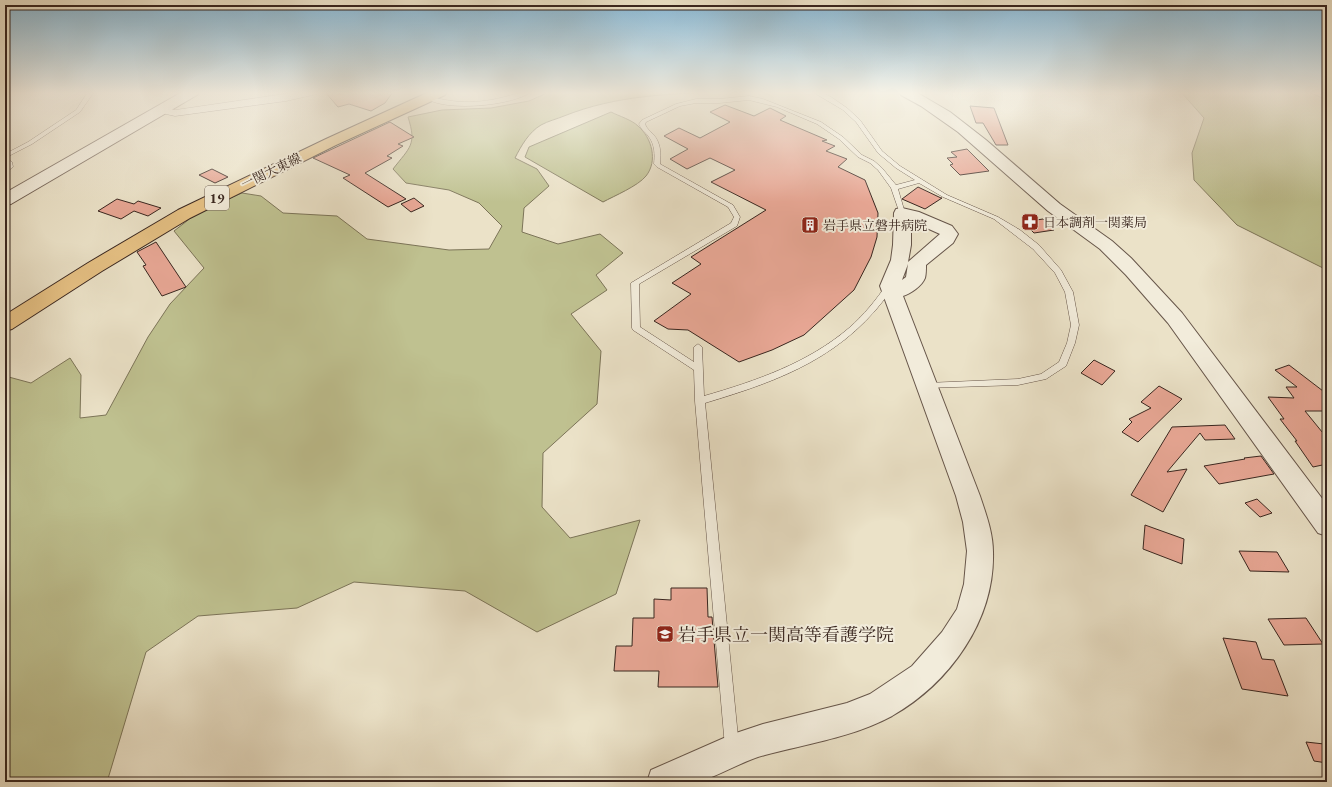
<svg xmlns="http://www.w3.org/2000/svg" width="1332" height="787" font-family="'EB Garamond','Noto Serif JP',serif">
  <rect width="100%" height="100%" fill="#ebe2c8"/>
  <filter id="stains"><feTurbulence type="fractalNoise" baseFrequency=".005" numOctaves="4"/><feColorMatrix values="0 0 0 0 .2 0 0 0 0 .09 0 0 0 0 .02 0 0 0 .5 -.17"/></filter>
  <radialGradient id="worn" r=".72"><stop offset=".6" stop-color="#630" stop-opacity="0"/><stop offset="1" stop-color="#630" stop-opacity=".3"/></radialGradient>
  <path fill="#bfc190" stroke="#7c7458" d="M549 92H724C668 94 617 95 564 116 557 119 548 121 541 125 529 132 521 146 515 158L537 169 549 186 524 208 522 232 558 244 600 234 623 253 596 275 607 290 571 314 601 351 597 404 543 453 542 507 570 538 640 520 616 594 537 632 465 591 354 582 297 608 198 616 146 652 107 782H5V376L31 383 70 358 81 375 80 418 106 415 148 337 170 304 204 268 174 231 201 210 242 193 261 196 283 213 337 216 367 239 449 250 489 249 502 226 479 203 449 190 406 183 393 169C410 147 417 145 408 117L442 110 491 108 529 101Z
    M1181 92H1309L1327 100V270L1237 225 1194 180 1192 153 1204 118Z
    M611 112C619 116 632 120 638 126 652 138 658 161 646 176 638 186 614 196 603 202L525 157 529 147Z"/>
  <path fill="#e8a795" stroke="#39261f" d="M325 92H393L385 103 371 111 349 104 338 107Z
    M725 105 754 116 770 108 786 116 780 120 827 140 822 141 835 146 826 151 847 159 838 167 865 180 878 213 877 237 871 257 854 290 804 335 772 350 739 362 688 330 668 329 654 321 691 294 672 283 701 264 691 257 766 210 711 182 735 170 710 158 687 169 670 159 688 149 664 136 679 128 700 138 730 122 710 112Z
    M970 106 994 108 1008 145H996L983 123H976Z
    M390 122 414 137 398 144 403 146 387 156 392 158 365 173 406 199 388 207 343 178 350 175 313 158Z
    M967 149 989 171 960 175 950 165 953 164 947 158 957 157 951 152Z
    M212 169 228 177 215 183 199 175Z
    M918 187 941 198H942L925 209 902 199Z
    M414 198 424 206 411 212 401 204Z
    M117 199 134 204 138 201 161 208 148 216 134 211 121 219 98 211Z
    M1043 219 1054 230 1034 233 1023 222Z
    M156 242 186 287 162 296 143 266 146 265 137 252Z
    M1094 360 1115 371 1102 385 1081 373Z
    M1289 365 1323 391H1327V411H1305L1327 438V464L1313 467 1295 441H1297L1280 419H1284L1268 397 1294 398 1286 387H1297L1275 370Z
    M1159 386 1182 399 1138 442 1122 432 1132 422 1129 419 1151 408 1141 402Z
    M1225 425 1235 439 1205 440 1200 433 1167 472 1187 469 1163 512 1131 495 1172 427Z
    M1261 456 1274 474 1219 484 1204 466 1245 459 1244 458Z
    M1257 499 1272 513 1260 517 1245 503Z
    M1145 525 1184 539 1182 564 1143 549Z
    M1239 551 1277 552 1289 572 1250 571Z
    M671 588H707L708 617H712L718 687H658L659 671H614L616 646H632L633 618H654V599L671 600Z
    M1306 618 1323 644 1284 645 1268 619Z
    M1223 638 1256 642 1262 659 1274 660 1288 696 1242 689Z
    M1306 742 1324 744 1327 751V763L1314 761Z"/>
  <g fill="none" stroke-linecap="round" stroke-linejoin="round">
    <defs>
      <path id="service" d="M88 92H94L80 112 32 144 5 158V154L28 142 76 110Z
        M522 92H531C511 106 446 112 425 98L428 96C464 106 487 103 522 92Z
        M813 92H821L831 97 847 108 860 120 882 151 900 166 947 195 998 217 1020 230 1039 245 1061 270 1073 292 1079 325 1075 343 1066 366 1046 379 1018 385 924 388 923 386 927 383 1018 379 1041 374 1059 362 1067 343 1071 325 1065 292 1055 273 1033 249 994 219 943 197 919 183 898 189 905 213 902 215 900 214 891 188 878 170 870 163 858 157 839 139 817 124 777 107 749 100 719 103H696L680 106 646 122 645 124C647 129 650 131 653 134 661 143 661 153 660 164L733 205 740 217 737 226 639 284 640 327 694 362V347L698 344 702 347 704 396C756 381 808 363 849 328 864 315 876 300 887 284H890L894 286C847 356 782 380 705 403L739 747 737 752 732 754 727 752 725 747 695 401 694 370 633 330 632 328 631 283 731 223 734 217 728 207 657 167 654 164C655 155 655 145 649 137 646 132 641 130 639 124L642 120 676 104 696 99H719L749 96 763 99 821 122 843 137 862 155 874 161 882 168 896 185 915 180 896 168 878 153 856 122 843 110Z
        M5 158 12 162 13 167 5 173 7 164 5 163Z"/>
      <path id="minor" d="M298 92H318L317 94 286 101 175 116 157 112 156 110 161 107 175 110Z"/>
      <path id="tertiary" d="M182 92H199L197 95 11 204 5 205V193Z
        M899 92H916L950 112 986 140 1060 204 1112 241 1131 258 1182 313 1327 505V536L1318 533 1168 323 1126 275 1100 249 1048 211 958 132 921 106 901 95Z
        M902 208 919 212 952 226 958 234 953 243 926 265C926 269 926 274 925 278 922 286 910 294 903 296L980 496C986 514 993 533 993 552 995 620 950 683 892 716 853 737 807 744 765 755 742 761 723 774 701 781 692 784 658 782 647 782L651 770 733 734 763 724 847 703 870 694 912 666 942 632 957 609 964 584 967 551 963 522 956 496 880 286 891 260 893 245 894 213 896 209ZM911 221 940 234 908 262 911 245ZM908 264 906 277 902 280Z"/>
      <path id="primary" d="M429 92H447L445 95 336 145 190 218 102 271 12 329 5 331V315L88 263 178 210 326 139Z"/>
    </defs>
    <use href="#service" stroke="#665549" stroke-width="1"/>
    <use href="#minor" stroke="#665549" stroke-width="1"/>
    <use href="#tertiary" stroke="#665549" stroke-width="2"/>
    <use href="#primary" stroke="#39261f" stroke-width="2"/>
    <use href="#service" fill="#f2ecdb" fill-rule="evenodd"/>
    <use href="#minor" fill="#f2ecdb" fill-rule="evenodd"/>
    <use href="#tertiary" fill="#f2ecdb" fill-rule="evenodd"/>
    <use href="#primary" fill="#e6c184" fill-rule="evenodd"/>
  </g>
  <linearGradient id="sky" x2="0" y2="1"><stop stop-color="#88b8d5"/><stop offset="0.46" stop-color="#f6f2e6"/><stop offset="1" stop-color="#f6f2e6" stop-opacity="0"/></linearGradient>
  <rect width="1332" height="202" fill="url(#sky)"/>
  <defs>
    <symbol id="pharmacy-square" viewBox="-11 -11 22 22"><rect x="-9" y="-9" width="18" height="18" rx="4" fill="#8f2418" stroke="#f2ecdb"/><path d="M-2-6h4v4h4v4h-4v4h-4v-4h-4v-4h4Z" fill="#fff"/></symbol>
    <symbol id="building-square" viewBox="-11 -11 22 22"><rect x="-9" y="-9" width="18" height="18" rx="4" fill="#8f2418" stroke="#f2ecdb"/><path d="M-4-6H4V6H1V3H-1V6H-4ZM-2.5-4.3h1.7v1.8h-1.7ZM.8-4.3h1.7v1.8H.8ZM-2.5-1h1.7V.8h-1.7ZM.8-1h1.7V.8H.8Z" fill="#fff"/></symbol>
    <symbol id="university-square" viewBox="-11 -11 22 22"><rect x="-9" y="-9" width="18" height="18" rx="4" fill="#8f2418" stroke="#f2ecdb"/><path d="M0-5L7-2L0 1L-7-2ZM-4 1L0 2.5L4 1V4Q0 6-4 4Z" fill="#fff"/></symbol>
  </defs>
  <g fill-rule="evenodd">
    <use href="#pharmacy-square" x="1020" y="212" width="20" height="20"/>
    <use href="#building-square" x="800" y="215" width="20" height="20"/>
    <use href="#university-square" x="655" y="624" width="20" height="20"/>
  </g>
  <g text-anchor="middle" dominant-baseline="central" stroke-width="4" stroke-linejoin="round" paint-order="stroke">
    <g font-size="13" fill="#39261f" stroke="#f2ecdb">
      <text transform="translate(271 171) rotate(-26)">一関大東線</text>
    </g>
    <g font-size="13" fill="#39261f" stroke="#f2ecdb" text-anchor="start">
      <text x="1043" y="222">日本調剤一関薬局</text>
      <text x="823" y="225">岩手県立磐井病院</text>
    </g>
    <rect fill="#f2ecdb" stroke="#706157" stroke-width="1" x="205" y="186" width="24" height="24" rx="3"/>
    <g font-size="14" font-weight="bold" fill="#39261f">
      <text x="217" y="198">19</text>
    </g>
    <g font-size="18" fill="#39261f" stroke="#f2ecdb" text-anchor="start">
      <text x="678" y="634">岩手県立一関高等看護学院</text>
    </g>
  </g>
  <rect width="1332" height="787" fill="none" stroke="#ebe2c8" stroke-width="20"/>
  <rect x="6" y="6" width="1320" height="775" fill="none" stroke="#39261f" stroke-width="2"/>
  <rect x="10" y="10" width="1312" height="767" fill="none" stroke="#39261f"/>
  <rect width="100%" height="100%" filter="url(#stains)"/>
  <rect width="100%" height="100%" fill="url(#worn)"/>
</svg>
